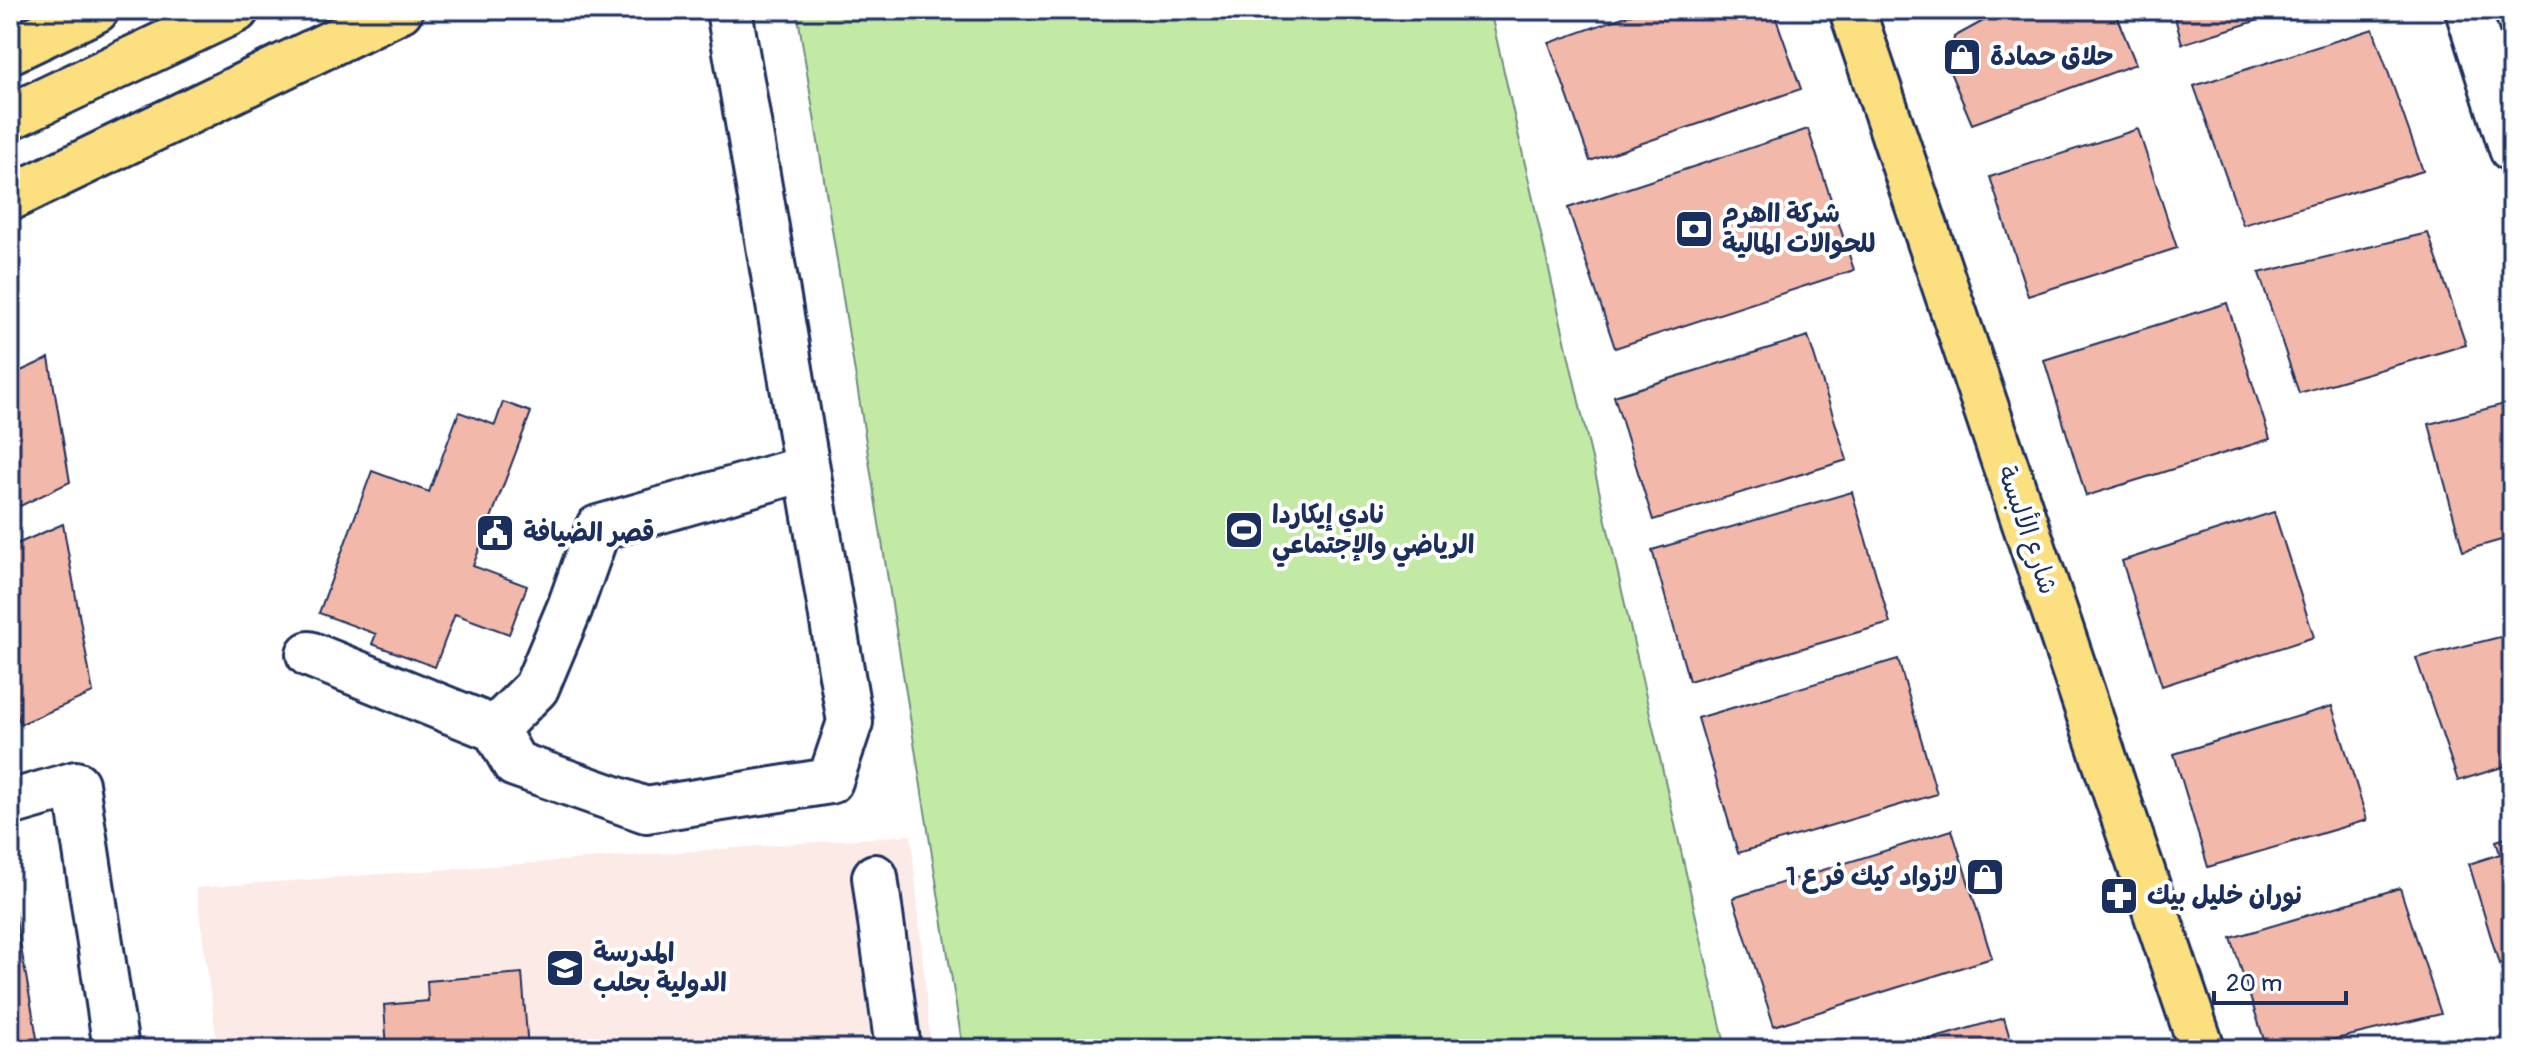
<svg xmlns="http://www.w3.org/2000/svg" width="2522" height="1059" font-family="Pangolin,'Playpen Sans Arabic',sans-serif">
  <rect width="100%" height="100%" fill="#fff"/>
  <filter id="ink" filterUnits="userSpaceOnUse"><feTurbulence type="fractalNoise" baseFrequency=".0125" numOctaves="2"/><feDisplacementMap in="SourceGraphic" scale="16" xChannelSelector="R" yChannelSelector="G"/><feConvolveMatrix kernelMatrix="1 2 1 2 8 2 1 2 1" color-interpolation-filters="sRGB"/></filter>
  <g filter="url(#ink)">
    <path fill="#fbeae6" d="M911 835 931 1049H218L196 888Z"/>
    <path fill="#c3eaa5" stroke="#6f8c82" stroke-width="2" d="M797 10H1490L1726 1049H963Z"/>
    <path fill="#f2b8aa" stroke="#1b2f5e" stroke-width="2" d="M1643 10H1773L1801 89 1590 161 1549 43Z
      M2003 10H2114L2136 64 1972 124 1950 72 1954 37Z
      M2173 10H2291L2182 44Z
      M2373 29 2423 171 2243 225 2194 86Z
      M1808 129 1854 270 1615 348 1568 208Z
      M2138 129 2177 248 2028 296 1990 177Z
      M2428 233 2466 345 2299 393 2259 273Z
      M2227 303 2270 439 2086 496 2044 360Z
      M1808 336 1847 460 1653 520 1614 396Z
      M49 358 70 482 10 511V376Z
      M503 402 531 412 473 566 527 586 509 634 455 614 435 667 372 644 376 634 319 613 372 471 429 492 459 412 495 425Z
      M2512 402V537L2463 551 2429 424Z
      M1852 492 1890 623 1689 681 1652 550Z
      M2274 512 2314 637 2162 686 2122 561Z
      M63 524 93 693 21 724 10 701V547Z
      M2512 634V764L2458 781 2416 658Z
      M1898 659 1937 794 1738 853 1698 718Z
      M2332 706 2367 820 2208 867 2174 754Z
      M1952 830 1992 958 1774 1026 1733 898Z
      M2512 836V960L2499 964 2469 864 2500 854 2496 841Z
      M2400 888 2441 1014 2294 1049H2267L2231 938Z
      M10 896 12 897 39 1049H10Z
      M522 973 528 1049H387L384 1005 428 1001 427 981Z
      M2004 1018 2013 1049H1897Z"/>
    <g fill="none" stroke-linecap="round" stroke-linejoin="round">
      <defs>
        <path id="minor" d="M2468 10 2512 149
          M309 654 495 729 515 764 646 810 830 781 850 722 729 10
          M495 729 536 688 570 607 598 528 807 468
          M10 803 76 784 116 1049
          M875 877 898 1049"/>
        <path id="major" d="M1852 10 2202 1049
          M10 198 400 10"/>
        <path id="highway" d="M10 51 96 10
          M10 117 236 10"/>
      </defs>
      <use href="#minor" stroke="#1b2f5e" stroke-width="50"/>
      <use href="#major" stroke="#1b2f5e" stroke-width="50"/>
      <use href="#highway" stroke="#1b2f5e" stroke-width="50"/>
      <use href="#minor" stroke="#fff" stroke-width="44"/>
      <use href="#major" stroke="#fce080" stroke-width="44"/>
      <use href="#highway" stroke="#fce080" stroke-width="44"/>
    </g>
  </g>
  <defs>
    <symbol id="shop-square" viewBox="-11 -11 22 22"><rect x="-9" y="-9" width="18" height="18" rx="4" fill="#1b2f5e" stroke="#fff"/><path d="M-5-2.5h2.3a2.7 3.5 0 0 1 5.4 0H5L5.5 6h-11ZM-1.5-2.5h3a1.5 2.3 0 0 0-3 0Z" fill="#fff"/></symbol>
    <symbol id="bank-square" viewBox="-11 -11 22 22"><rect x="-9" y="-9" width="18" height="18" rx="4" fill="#1b2f5e" stroke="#fff"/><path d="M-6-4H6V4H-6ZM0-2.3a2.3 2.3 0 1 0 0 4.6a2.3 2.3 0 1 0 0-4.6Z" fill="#fff"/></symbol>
    <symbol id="stadium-square" viewBox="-11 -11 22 22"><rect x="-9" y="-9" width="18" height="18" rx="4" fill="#1b2f5e" stroke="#fff"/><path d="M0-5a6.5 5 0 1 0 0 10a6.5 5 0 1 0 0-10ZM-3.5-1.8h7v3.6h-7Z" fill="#fff"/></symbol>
    <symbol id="civic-square" viewBox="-11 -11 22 22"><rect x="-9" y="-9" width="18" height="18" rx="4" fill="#1b2f5e" stroke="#fff"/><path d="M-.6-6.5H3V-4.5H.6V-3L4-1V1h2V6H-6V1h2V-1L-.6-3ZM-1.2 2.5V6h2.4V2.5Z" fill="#fff"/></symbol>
    <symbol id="pharmacy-square" viewBox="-11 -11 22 22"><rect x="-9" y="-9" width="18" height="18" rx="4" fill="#1b2f5e" stroke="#fff"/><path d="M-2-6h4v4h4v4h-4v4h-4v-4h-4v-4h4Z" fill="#fff"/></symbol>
    <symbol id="school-square" viewBox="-11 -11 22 22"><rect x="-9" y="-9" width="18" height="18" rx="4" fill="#1b2f5e" stroke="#fff"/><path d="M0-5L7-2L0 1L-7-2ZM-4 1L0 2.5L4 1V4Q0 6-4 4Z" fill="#fff"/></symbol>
  </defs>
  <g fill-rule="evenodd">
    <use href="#shop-square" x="1940" y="35" width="44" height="44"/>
    <use href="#bank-square" x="1672" y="207" width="44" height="44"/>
    <use href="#stadium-square" x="1222" y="508" width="44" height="44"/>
    <use href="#civic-square" x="473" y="511" width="44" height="44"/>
    <use href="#shop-square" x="1963" y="855" width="44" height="44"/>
    <use href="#pharmacy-square" x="2097" y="874" width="44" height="44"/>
    <use href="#school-square" x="543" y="946" width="44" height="44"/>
  </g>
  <g text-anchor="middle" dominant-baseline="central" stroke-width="8" stroke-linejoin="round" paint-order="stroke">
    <g font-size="26" font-weight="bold" fill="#1b2f5e" stroke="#fff" text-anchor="start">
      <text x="1990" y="57">حلاق حمادة</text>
      <text x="1722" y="214">شركة ااهرم<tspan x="1722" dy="30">للحوالات المالية</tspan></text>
      <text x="1272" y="515">نادي إيكاردا<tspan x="1272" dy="30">الرياضي والإجتماعي</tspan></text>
      <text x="523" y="533">قصر الضيافة</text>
      <text x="1957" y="877" text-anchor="end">لازواد كيك فرع 1</text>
      <text x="2147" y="896">نوران خليل بيك</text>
      <text x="593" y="953">المدرسة<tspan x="593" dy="30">الدولية بحلب</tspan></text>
    </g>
    <g font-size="26" fill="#1b2f5e" stroke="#fff">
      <text transform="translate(2027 530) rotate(71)">شارع الألبسة</text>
    </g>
  </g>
  <rect width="2522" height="1059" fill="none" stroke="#fff" stroke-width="40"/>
  <rect x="20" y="20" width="2482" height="1019" fill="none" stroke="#1b2f5e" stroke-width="3" filter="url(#ink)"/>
  <path d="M2214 991v12h132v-12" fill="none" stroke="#1b2f5e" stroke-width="4"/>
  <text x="2226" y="991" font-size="24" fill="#1b2f5e" stroke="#ffffff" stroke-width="6" paint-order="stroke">20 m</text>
</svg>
